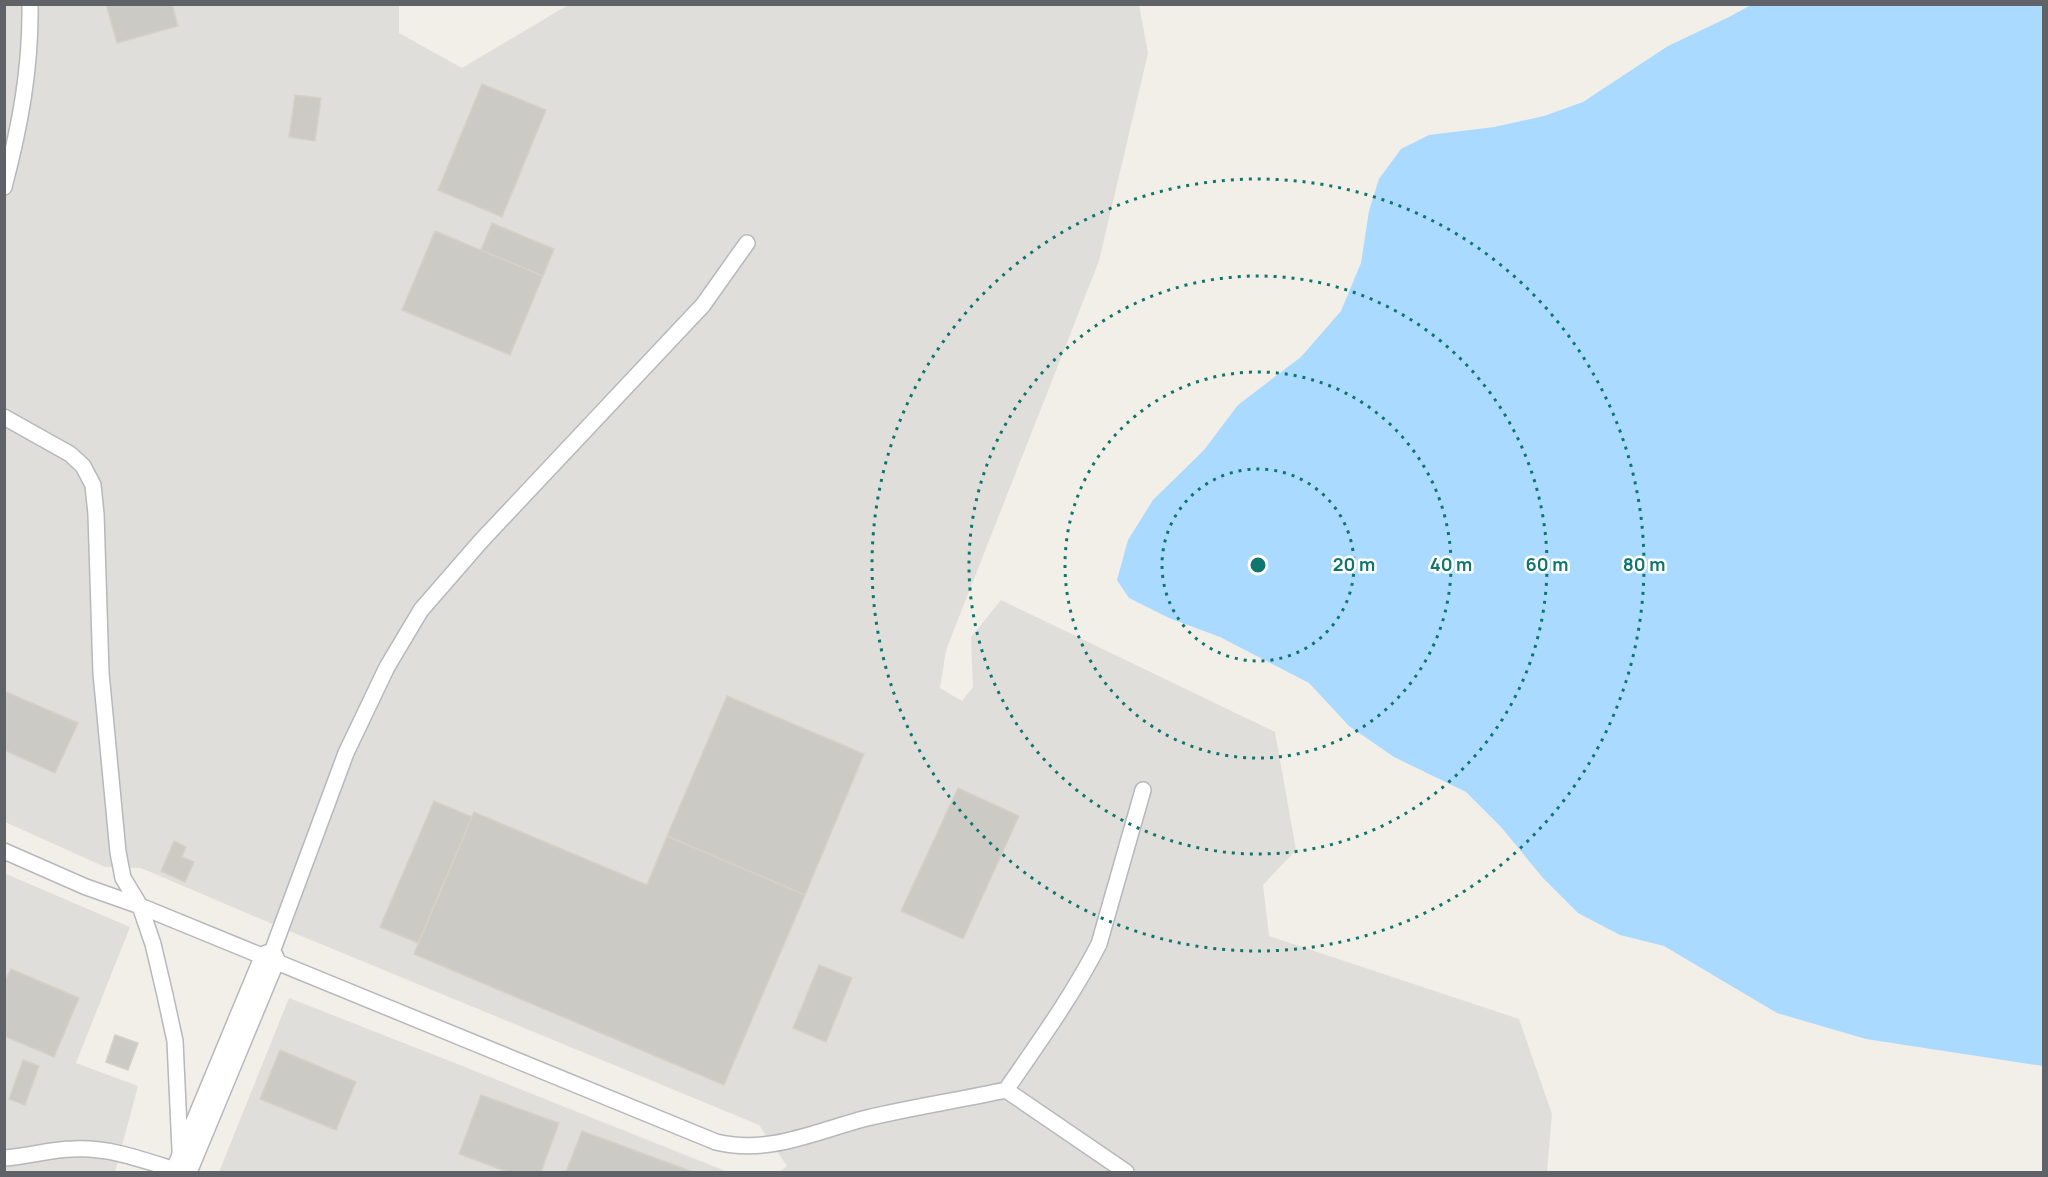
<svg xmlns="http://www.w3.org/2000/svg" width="2048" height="1177" font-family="Manrope,sans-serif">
  <rect width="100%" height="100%" fill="#f1efe8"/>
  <path fill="#e0deda" d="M5 5H399V33L462 68 568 5H1139L1148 53 1099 261 946 650 940 688 962 701 973 687 971 637 1001 600 1275 732 1296 850 1263 885 1269 936 1519 1019 1552 1114 1547 1172H779L787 1166 759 1125 282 928 141 868 105 867 5 822Z
    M4 873 130 927 76 1063 138 1086 115 1172H5Z
    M289 998 460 1065 728 1172H219Z"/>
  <path fill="#aadaff" d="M1751 5H2043V1066L1866 1039 1777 1013 1664 946 1620 935 1578 913 1543 878 1501 827 1466 792 1394 757 1349 726 1309 683 1220 637 1169 618 1129 598 1117 580 1128 540 1153 500 1204 450 1238 405 1301 357 1341 311 1361 263 1369 211 1379 179 1401 149 1429 135 1494 127 1544 116 1583 102 1668 46 1729 17Z"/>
  <path fill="#cccac5" stroke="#d6d1c6" stroke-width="1.5" d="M106 4H172L178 26 117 43Z
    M482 84 546 110 502 217 438 190Z
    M295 95 321 98 315 141 289 137Z
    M492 223 554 249 543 276 481 250Z
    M435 231 543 276 510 355 402 310Z
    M4 691 78 723 55 773 4 750Z
    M727 696 864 754 805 895 667 836Z
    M958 788 1019 816 963 939 901 911Z
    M434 801 472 817 418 943 380 927Z
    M474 812 647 885 667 836 805 895 724 1085 414 954Z
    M174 841 186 847 182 857 194 862 185 882 161 871Z
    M819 965 852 978 826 1042 793 1028Z
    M11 969 79 998 54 1057 4 1036V983Z
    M115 1035 138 1043 128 1070 106 1062Z
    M280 1050 356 1082 336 1130 260 1099Z
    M23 1060 39 1066 25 1105 9 1099Z
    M481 1095 559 1123 541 1172H508L459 1154Z
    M582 1131 693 1172H566Z"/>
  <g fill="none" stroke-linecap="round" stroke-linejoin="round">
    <defs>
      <path id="service" d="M4 187C20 126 31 68 30 4
        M4 417 70 454 83 466 93 485 96 514 101 673 118 852 123 878 140 906 153 944 165 995 175 1041 181 1172C146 1161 111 1147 73 1149 50 1149 28 1157 4 1158
        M4 851 86 887 140 906 716 1142C770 1155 816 1131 867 1118 913 1107 960 1100 1006 1090L1126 1172
        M269 960 346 753 387 667 421 610 481 541 703 305 747 243
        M1006 1090C1039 1042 1073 995 1099 944L1143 790"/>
      <path id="minor" d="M181 1172 269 960"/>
    </defs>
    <use href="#service" stroke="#b5b8bc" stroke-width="18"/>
    <use href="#minor" stroke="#b5b8bc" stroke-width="33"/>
    <use href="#service" stroke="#fff" stroke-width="15"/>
    <use href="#minor" stroke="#fff" stroke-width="30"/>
  </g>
  <g fill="none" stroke="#0f766e" stroke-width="3" stroke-dasharray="3 6">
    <circle cx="1258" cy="565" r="96"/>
    <circle cx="1258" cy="565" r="193"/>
    <circle cx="1258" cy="565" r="289"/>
    <circle cx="1258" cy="565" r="386"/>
  </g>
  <circle cx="1258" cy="565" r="9" fill="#0f766e" stroke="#fff" stroke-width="3"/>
  <g font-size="18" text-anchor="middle" font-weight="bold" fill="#0f766e" stroke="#fff" stroke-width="5" stroke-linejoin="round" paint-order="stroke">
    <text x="1354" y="571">20 m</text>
    <text x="1451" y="571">40 m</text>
    <text x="1547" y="571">60 m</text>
    <text x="1644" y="571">80 m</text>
  </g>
  <rect width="2048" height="1177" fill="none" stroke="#5f6368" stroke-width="12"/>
</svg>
